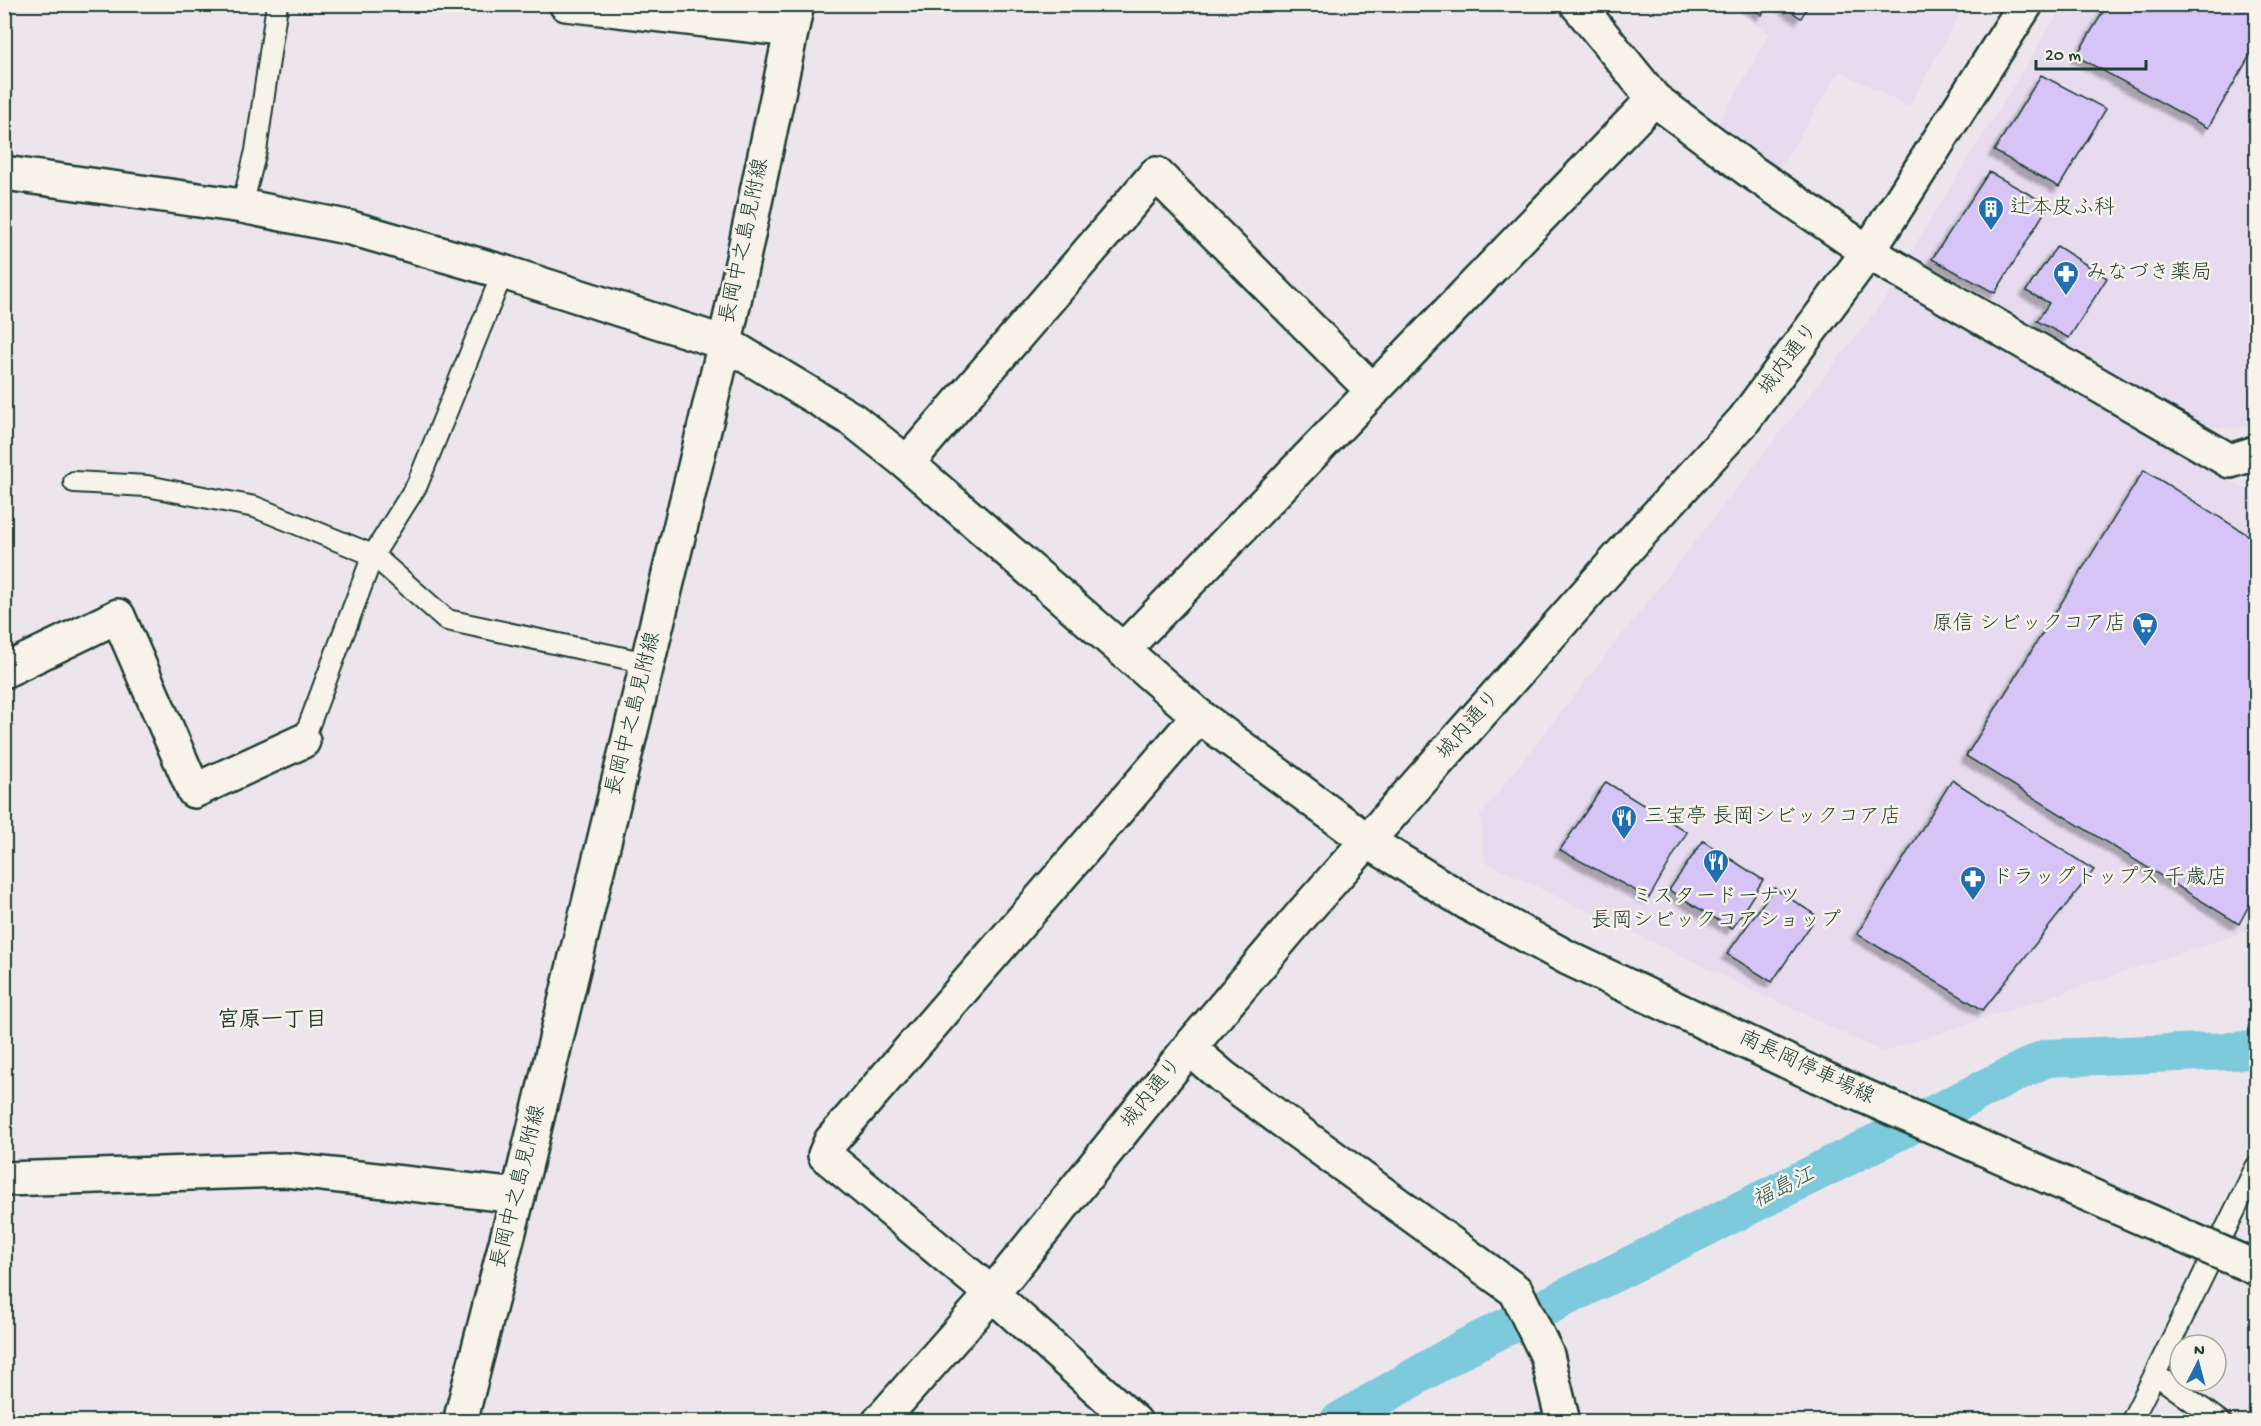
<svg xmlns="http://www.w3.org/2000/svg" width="2261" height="1426" font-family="'Gochi Hand','Klee One',sans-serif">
  <defs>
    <filter id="shadow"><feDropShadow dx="-5.5" dy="5.5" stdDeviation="1.5" flood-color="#0004"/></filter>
  </defs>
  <rect width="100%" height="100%" fill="#ede5ec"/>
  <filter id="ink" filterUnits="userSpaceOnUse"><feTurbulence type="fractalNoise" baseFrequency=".0167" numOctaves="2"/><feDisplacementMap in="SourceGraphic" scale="12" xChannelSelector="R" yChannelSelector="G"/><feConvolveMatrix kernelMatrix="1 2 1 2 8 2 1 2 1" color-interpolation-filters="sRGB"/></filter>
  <g filter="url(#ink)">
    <path fill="#e6dbef" d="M1727 5H1964L1909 107 1840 71 1780 168 1716 128 1770 34Z
      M2063 5H2256V409L2246 427 2212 428 1910 253Z
      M1896 285 2256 496V928L1883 1052 1485 862 1480 816Z"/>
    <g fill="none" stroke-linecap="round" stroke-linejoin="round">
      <path stroke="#7dcadc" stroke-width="38" d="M1338 1422 1466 1347 2046 1058 2256 1050"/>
    </g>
    <path fill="#d6c4f6" stroke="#1f3d34" stroke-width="1.5" filter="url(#shadow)" d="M1745 4H1768L1762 15Z
      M1780 4H1809L1801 18Z
      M2108 4H2256V45L2208 128 2076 56Z
      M2041 75 2106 109 2059 187 1994 151Z
      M1989 172 2049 205 1995 293 1932 259Z
      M2057 246 2107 278 2069 338 2037 321 2049 303 2026 291Z
      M2144 470 2256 540V892L2239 924 1966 756Z
      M1952 780 2094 870 1983 1010 1857 934Z
      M1606 782 1687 832 1649 898 1560 850Z
      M1703 841 1763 880 1732 929 1669 890Z
      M1774 888 1817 916 1772 982 1727 954Z"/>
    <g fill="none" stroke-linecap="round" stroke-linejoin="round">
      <defs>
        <path id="lane" d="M242 206 256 151 277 4
          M74 482 147 486 255 507 373 555 447 620 647 663
          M303 741 373 555 417 485 503 272
          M2131 1422 2155 1374
          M2221 1422 2155 1374 2256 1167"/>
        <path id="street" d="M566 4 791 30
          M1577 4 1654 99 1749 170 1868 252 2230 461 2256 453
          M907 463 1156 174 1373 391
          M1123 650 1654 99
          M4 671 118 616 194 791 303 741
          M1189 1048 1223 1077 1516 1291 1547 1355 1563 1422
          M4 1179 287 1170 518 1196
          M1135 1422 992 1294 825 1155 831 1141 1199 716"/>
        <path id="secondary" d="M4 173 242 206 351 228 503 272 725 343 853 420 907 463 1199 716 1369 842 1471 905 1568 958 1818 1076
          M460 1422 518 1196 725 343 797 4
          M879 1422 992 1294 1189 1048 1305 911 1637 537 1744 420 1868 252 2026 4"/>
      </defs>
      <use href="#lane" stroke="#1f3d34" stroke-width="24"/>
      <use href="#street" stroke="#1f3d34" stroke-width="38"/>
      <use href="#secondary" stroke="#1f3d34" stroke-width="38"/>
      <use href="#lane" stroke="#f7f3e8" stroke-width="20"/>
      <use href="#street" stroke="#f7f3e8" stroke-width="33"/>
      <use href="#secondary" stroke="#f7f3e8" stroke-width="33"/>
      <defs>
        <path id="secondary-bridge" d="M1818 1076 2256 1268"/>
      </defs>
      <use href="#secondary-bridge" stroke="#1f3d34" stroke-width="38" stroke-linecap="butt"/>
      <use href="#secondary-bridge" stroke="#f7f3e8" stroke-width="33"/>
    </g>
  </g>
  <defs>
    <symbol id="building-pin" viewBox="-11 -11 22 30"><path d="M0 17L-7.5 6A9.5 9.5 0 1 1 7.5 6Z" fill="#1f6fb2" stroke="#f7f3e8"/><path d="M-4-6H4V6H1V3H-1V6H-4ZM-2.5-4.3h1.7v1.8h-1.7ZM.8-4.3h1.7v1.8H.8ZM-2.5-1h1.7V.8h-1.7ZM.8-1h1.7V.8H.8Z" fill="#fff"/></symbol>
    <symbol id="pharmacy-pin" viewBox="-11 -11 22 30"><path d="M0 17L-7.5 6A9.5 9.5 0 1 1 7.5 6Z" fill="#1f6fb2" stroke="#f7f3e8"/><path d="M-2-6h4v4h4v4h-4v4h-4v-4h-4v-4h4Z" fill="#fff"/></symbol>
    <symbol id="supermarket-pin" viewBox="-11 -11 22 30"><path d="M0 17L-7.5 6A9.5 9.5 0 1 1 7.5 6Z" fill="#1f6fb2" stroke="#f7f3e8"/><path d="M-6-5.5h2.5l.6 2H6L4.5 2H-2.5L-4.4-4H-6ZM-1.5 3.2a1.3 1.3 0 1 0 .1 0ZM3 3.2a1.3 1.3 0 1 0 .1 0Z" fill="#fff"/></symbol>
    <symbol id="restaurant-pin" viewBox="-11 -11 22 30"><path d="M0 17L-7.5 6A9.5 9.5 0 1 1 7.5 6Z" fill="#1f6fb2" stroke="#f7f3e8"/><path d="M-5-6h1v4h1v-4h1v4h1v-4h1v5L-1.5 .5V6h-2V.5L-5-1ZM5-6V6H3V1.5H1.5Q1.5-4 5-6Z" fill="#fff"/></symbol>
  </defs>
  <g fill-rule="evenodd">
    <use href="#building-pin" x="1976" y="194" width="30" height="40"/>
    <use href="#pharmacy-pin" x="2051" y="259" width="30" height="40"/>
    <use href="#supermarket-pin" x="2130" y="610" width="30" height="40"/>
    <use href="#restaurant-pin" x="1609" y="803" width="30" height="40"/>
    <use href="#restaurant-pin" x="1701" y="847" width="30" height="40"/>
    <use href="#pharmacy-pin" x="1958" y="864" width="30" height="40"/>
  </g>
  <g text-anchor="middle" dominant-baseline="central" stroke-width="5" stroke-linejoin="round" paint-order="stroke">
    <g font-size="21" fill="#1f3d34" stroke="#f7f3e8" text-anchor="start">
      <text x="2010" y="209">辻本皮ふ科</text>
      <text x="2086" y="274">みなづき薬局</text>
      <text x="2126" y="625" text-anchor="end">原信 シビックコア店</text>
      <text x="1644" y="818">三宝亭 長岡シビックコア店</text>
      <text x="1992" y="879">ドラッグトップス 千歳店</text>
      <text x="1716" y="898" text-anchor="middle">ミスタードーナツ<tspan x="1716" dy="24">長岡シビックコアショップ</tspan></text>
    </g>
    <g font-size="21" fill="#1f3d34" stroke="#f7f3e8">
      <text transform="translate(746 241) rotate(-78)">長岡中之島見附線</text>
      <text transform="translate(1790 360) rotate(-53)">城内通り</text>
      <text transform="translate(635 714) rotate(-76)">長岡中之島見附線</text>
      <text transform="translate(1470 726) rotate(-49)">城内通り</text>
      <text transform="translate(1806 1069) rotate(25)">南長岡停車場線</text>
      <text transform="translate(1153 1094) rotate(-51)">城内通り</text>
      <text transform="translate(520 1187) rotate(-76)">長岡中之島見附線</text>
    </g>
    <g font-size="22" font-weight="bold" fill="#1f3d34" stroke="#f7f3e8">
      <text x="272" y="1022">宮原一丁目</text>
    </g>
    <g font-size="22" font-style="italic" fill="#325956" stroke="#f7f3e8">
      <text transform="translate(1784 1189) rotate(-26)">福島江</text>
    </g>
  </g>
  <rect width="2261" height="1426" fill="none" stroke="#f7f3e8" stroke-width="24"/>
  <rect x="12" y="12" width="2237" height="1402" fill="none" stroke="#1f3d34" stroke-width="2" filter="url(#ink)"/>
  <g transform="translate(2198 1363) rotate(6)"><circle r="28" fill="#f7f3e8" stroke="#a1aaa0" stroke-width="1.5"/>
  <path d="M0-4.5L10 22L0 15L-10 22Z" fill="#1f6fb2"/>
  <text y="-9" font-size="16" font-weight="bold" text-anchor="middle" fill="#1f3d34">N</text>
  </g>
  <path d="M2036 60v9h110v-9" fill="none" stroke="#1f3d34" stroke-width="3"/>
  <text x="2045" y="60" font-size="18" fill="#1f3d34" stroke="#f7f3e8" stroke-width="4.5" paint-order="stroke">20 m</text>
</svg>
